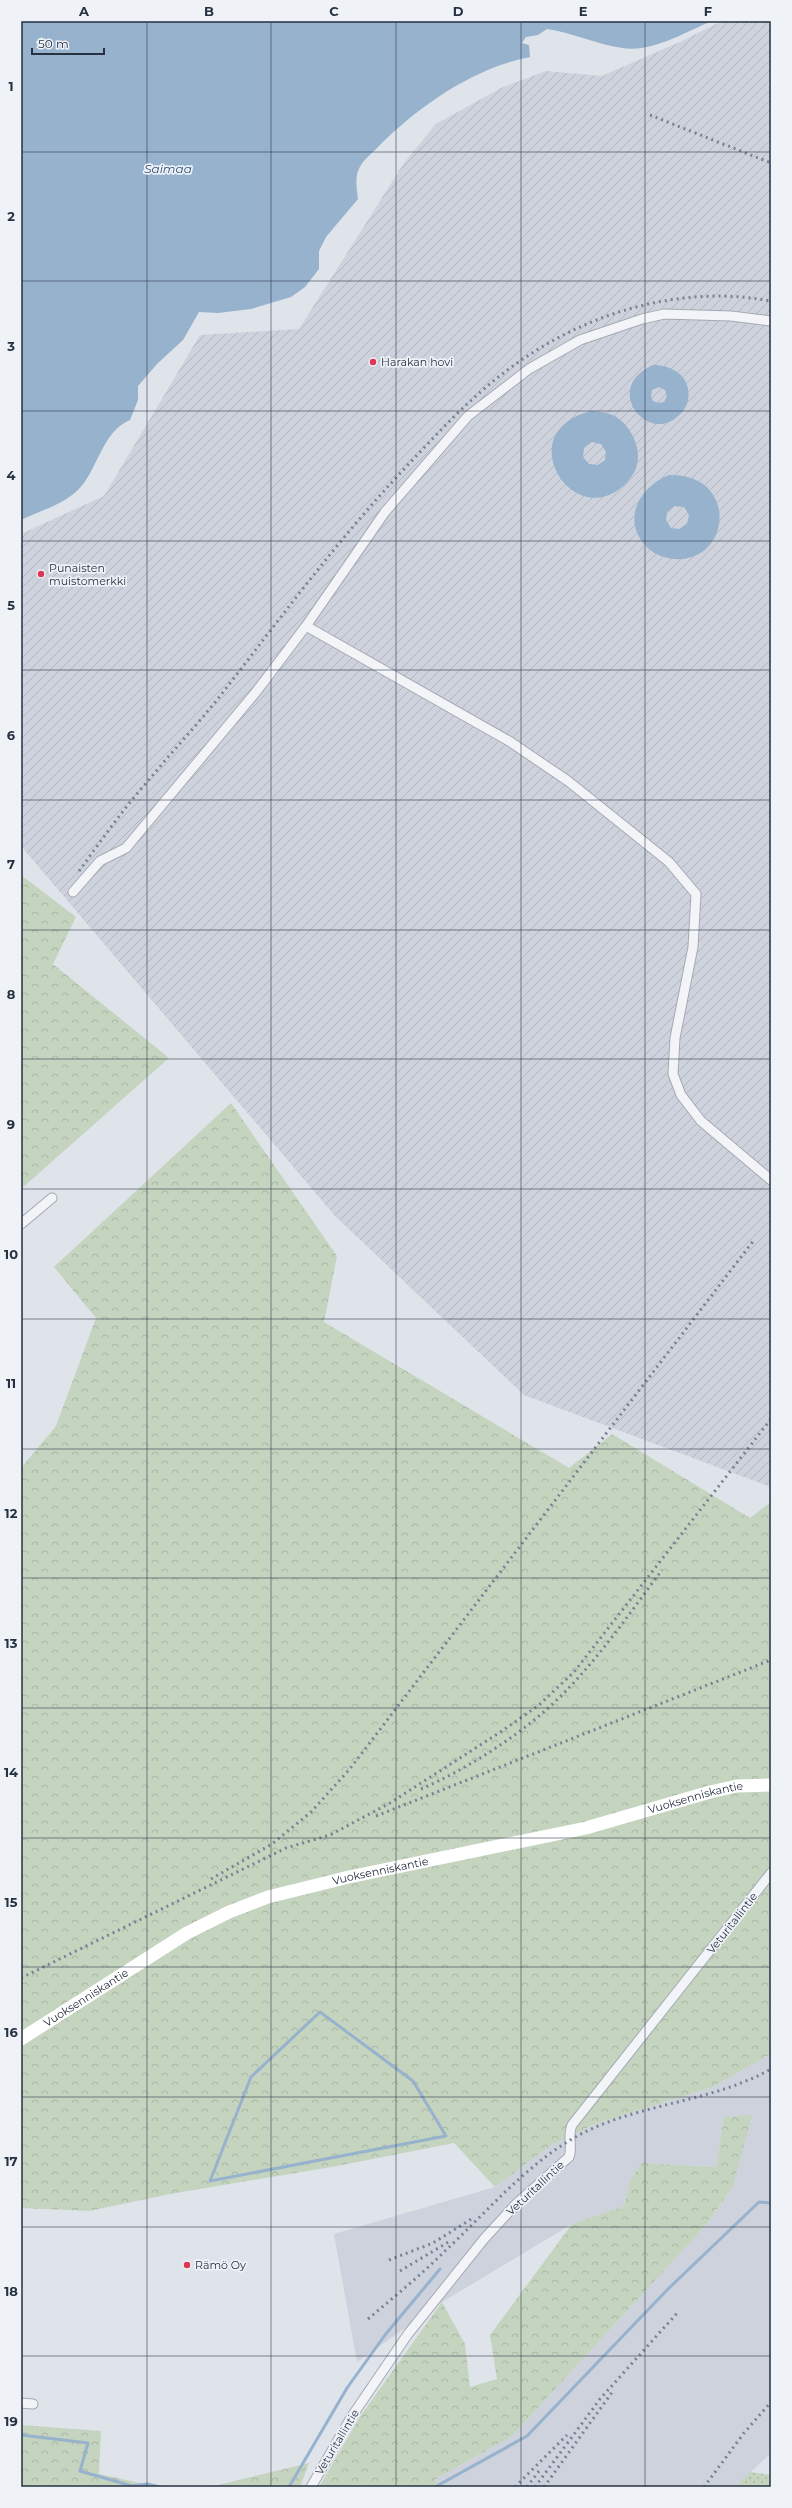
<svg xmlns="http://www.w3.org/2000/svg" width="792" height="2508" font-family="Montserrat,sans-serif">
  <defs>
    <pattern id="industrial-furrows" width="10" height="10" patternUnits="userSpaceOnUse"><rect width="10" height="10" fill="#cdd2dc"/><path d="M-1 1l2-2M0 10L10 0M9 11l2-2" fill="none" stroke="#b0b5be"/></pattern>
    <pattern id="grass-dots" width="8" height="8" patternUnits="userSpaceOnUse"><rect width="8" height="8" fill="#c5d4bf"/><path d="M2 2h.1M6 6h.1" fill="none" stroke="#a9b6a5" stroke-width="1.8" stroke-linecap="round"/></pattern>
    <pattern id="forest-crowns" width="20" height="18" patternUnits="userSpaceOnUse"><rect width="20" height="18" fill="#c5d4bf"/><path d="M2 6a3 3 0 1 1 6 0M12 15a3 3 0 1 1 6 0" fill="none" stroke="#a9b6a5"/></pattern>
  </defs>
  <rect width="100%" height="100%" fill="#dfe3ea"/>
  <path fill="#cdd2dc" d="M771 2054V2453L735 2487H438L436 2479 512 2436 707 2224 733 2186 724 2117 716 2167 641 2163 630 2181 624 2206 572 2224 442 2302 357 2362 334 2234 495 2187 550 2146 595 2124 713 2087Z"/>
  <path fill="url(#industrial-furrows)" d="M722 21H771V78L768 84 771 85V1487L524 1395 335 1216 21 846V534L104 496 200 335 299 329 404 163 436 124 501 88 546 71 602 76 682 41Z"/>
  <path fill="url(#grass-dots)" d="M750 2472 771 2475V2487H735Z"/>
  <path fill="url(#forest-crowns)" d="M21 875 76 917 53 964 169 1058 21 1189Z
    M231 1103 337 1256 324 1322 569 1468 612 1434 750 1518 771 1502V2054L713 2087 595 2124 550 2146 495 2187 454 2143 337 2166 170 2194 89 2211 21 2208V1468L56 1426 96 1318 54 1267Z
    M752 2115 733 2186 707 2224 512 2436 436 2479 438 2487H319L359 2418 442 2302 465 2344 470 2387 497 2379 490 2335 572 2224 624 2206 630 2181 641 2163 716 2167 724 2117Z
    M21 2425 101 2431 99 2474 158 2487H21Z
    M309 2463 300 2487H210Z"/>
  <path fill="#97b2cd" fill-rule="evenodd" d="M21 21H712C685 32 652 53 622 48 596 44 573 33 547 29L538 35 526 37 522 43 529 45 530 57C473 68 417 107 377 148 370 155 361 162 358 171 355 179 357 191 358 199L326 237 319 251V269L305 287 291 297 251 309 218 313 199 312 183 340 157 364 138 386V400L130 420C102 431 97 472 78 490 61 506 41 510 21 520Z
    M653 365C673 365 692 377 688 400 687 406 683 412 678 416 648 445 601 388 653 365ZM659 387 665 390 667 396 664 402 658 403 653 401 651 397 652 390Z
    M591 411C601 412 611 412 619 419 635 431 645 458 632 476 581 544 504 433 591 411ZM592 442 601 444 606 452 605 460 598 465 589 464 583 457 584 448Z
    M669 475C739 473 732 563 674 559 665 558 656 555 649 549 620 523 638 487 669 475ZM674 506 684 507 689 515 687 524 679 529 671 528 666 520 667 512Z"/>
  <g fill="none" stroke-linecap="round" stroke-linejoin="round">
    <path stroke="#97b2cd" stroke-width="3" d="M320 2012 413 2081 446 2136 210 2181 251 2077Z
      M21 2435 88 2443 80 2471 132 2486 147 2484 161 2487
      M289 2487 347 2388 385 2335 440 2269
      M435 2487 527 2436 668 2289 759 2202 771 2203"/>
    <defs>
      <path id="street" d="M306 626 385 512 468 416 529 369 580 340 642 319 664 314 731 316 771 321
        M73 892 100 861 126 848 256 692 306 626 509 741 568 781 669 862 696 894 693 947 675 1038 673 1074 681 1095 701 1121 771 1180
        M21 1224 52 1198
        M21 2403 33 2404
        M311 2487 352 2416 408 2334 484 2239 517 2203 569 2157C573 2147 567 2136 572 2125L771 1873"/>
    </defs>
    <use href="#street" stroke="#a4aab4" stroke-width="11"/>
    <use href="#street" stroke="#f2f4f8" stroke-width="9"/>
    <path stroke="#fff" stroke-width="13" id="s1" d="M21 2039 187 1933 229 1912 268 1897 349 1877 586 1828 710 1792 737 1786 771 1785"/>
    <path stroke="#778395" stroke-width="3" stroke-dasharray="2 4" stroke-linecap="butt" d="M650 115 771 163
      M79 871C101 841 123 809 148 781 174 749 202 720 227 687 285 612 341 536 406 467 436 435 466 402 501 375 576 316 676 283 771 301
      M421 1789C463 1771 512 1740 546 1710 591 1670 626 1618 662 1570
      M376 1816 771 1660
      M211 1879 272 1844 311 1812 349 1770 754 1240
      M21 1978 286 1848 330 1835 390 1803 502 1731 539 1705 574 1672 771 1419
      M389 2260 433 2243 473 2218
      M400 2271 450 2241
      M368 2319C394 2297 421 2275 445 2251 486 2213 523 2168 572 2139 633 2103 709 2104 771 2069
      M515 2487 567 2435
      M527 2487 539 2471
      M535 2487 600 2399 679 2311
      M544 2487 613 2391
      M704 2487 744 2433 771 2402"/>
  </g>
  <path fill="none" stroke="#263142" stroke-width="1" stroke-opacity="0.55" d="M147 21V2487M271 21V2487M396 21V2487M521 21V2487M645 21V2487M21 152H771M21 281H771M21 411H771M21 541H771M21 670H771M21 800H771M21 930H771M21 1059H771M21 1189H771M21 1319H771M21 1449H771M21 1578H771M21 1708H771M21 1838H771M21 1967H771M21 2097H771M21 2227H771M21 2356H771"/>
  <g fill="#da3855" stroke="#eff2f7" stroke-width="1.5">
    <circle cx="373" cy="362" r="4"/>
    <circle cx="41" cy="574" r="4"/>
    <circle cx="187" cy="2265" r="4"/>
  </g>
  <g text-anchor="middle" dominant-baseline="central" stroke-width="3.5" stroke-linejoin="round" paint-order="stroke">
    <g font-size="11" fill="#263142" stroke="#eff2f7" text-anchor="start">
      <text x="381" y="362">Harakan hovi</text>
      <text x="49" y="568">Punaisten<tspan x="49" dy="13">muistomerkki</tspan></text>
      <text x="195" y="2265">Rämö Oy</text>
    </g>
    <g font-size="11" fill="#263142" stroke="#eff2f7">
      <text stroke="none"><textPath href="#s1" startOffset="725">Vuoksenniskantie</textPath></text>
      <text stroke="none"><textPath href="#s1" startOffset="401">Vuoksenniskantie</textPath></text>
      <text transform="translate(732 1923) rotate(-52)">Veturitallintie</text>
      <text stroke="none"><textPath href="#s1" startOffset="77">Vuoksenniskantie</textPath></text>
      <text transform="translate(535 2188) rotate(-43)">Veturitallintie</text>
      <text transform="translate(337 2442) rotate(-59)">Veturitallintie</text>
    </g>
    <g font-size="12" font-style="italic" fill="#2d517a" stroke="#eff2f7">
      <text x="168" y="168">Saimaa</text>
    </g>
  </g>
  <rect width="792" height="2508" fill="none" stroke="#eff2f7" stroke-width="44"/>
  <path d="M32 48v6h72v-6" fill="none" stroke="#263142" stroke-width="2"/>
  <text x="38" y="48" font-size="12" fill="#263142" stroke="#eff2f7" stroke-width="3" paint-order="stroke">50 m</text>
  <rect x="22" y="22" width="748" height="2464" fill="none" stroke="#263142" stroke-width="1.5"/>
  <g font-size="13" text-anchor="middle" font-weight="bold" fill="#263142">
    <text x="84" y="16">A</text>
    <text x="209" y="16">B</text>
    <text x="334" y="16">C</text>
    <text x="458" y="16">D</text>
    <text x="583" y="16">E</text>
    <text x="708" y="16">F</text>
    <text x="11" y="91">1</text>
    <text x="11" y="221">2</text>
    <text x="11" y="351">3</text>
    <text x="11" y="480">4</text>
    <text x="11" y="610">5</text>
    <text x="11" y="740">6</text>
    <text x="11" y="869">7</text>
    <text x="11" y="999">8</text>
    <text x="11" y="1129">9</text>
    <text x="11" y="1259">10</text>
    <text x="11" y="1388">11</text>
    <text x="11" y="1518">12</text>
    <text x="11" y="1648">13</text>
    <text x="11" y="1777">14</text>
    <text x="11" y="1907">15</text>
    <text x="11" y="2037">16</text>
    <text x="11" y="2166">17</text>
    <text x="11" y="2296">18</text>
    <text x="11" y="2426">19</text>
  </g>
</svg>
